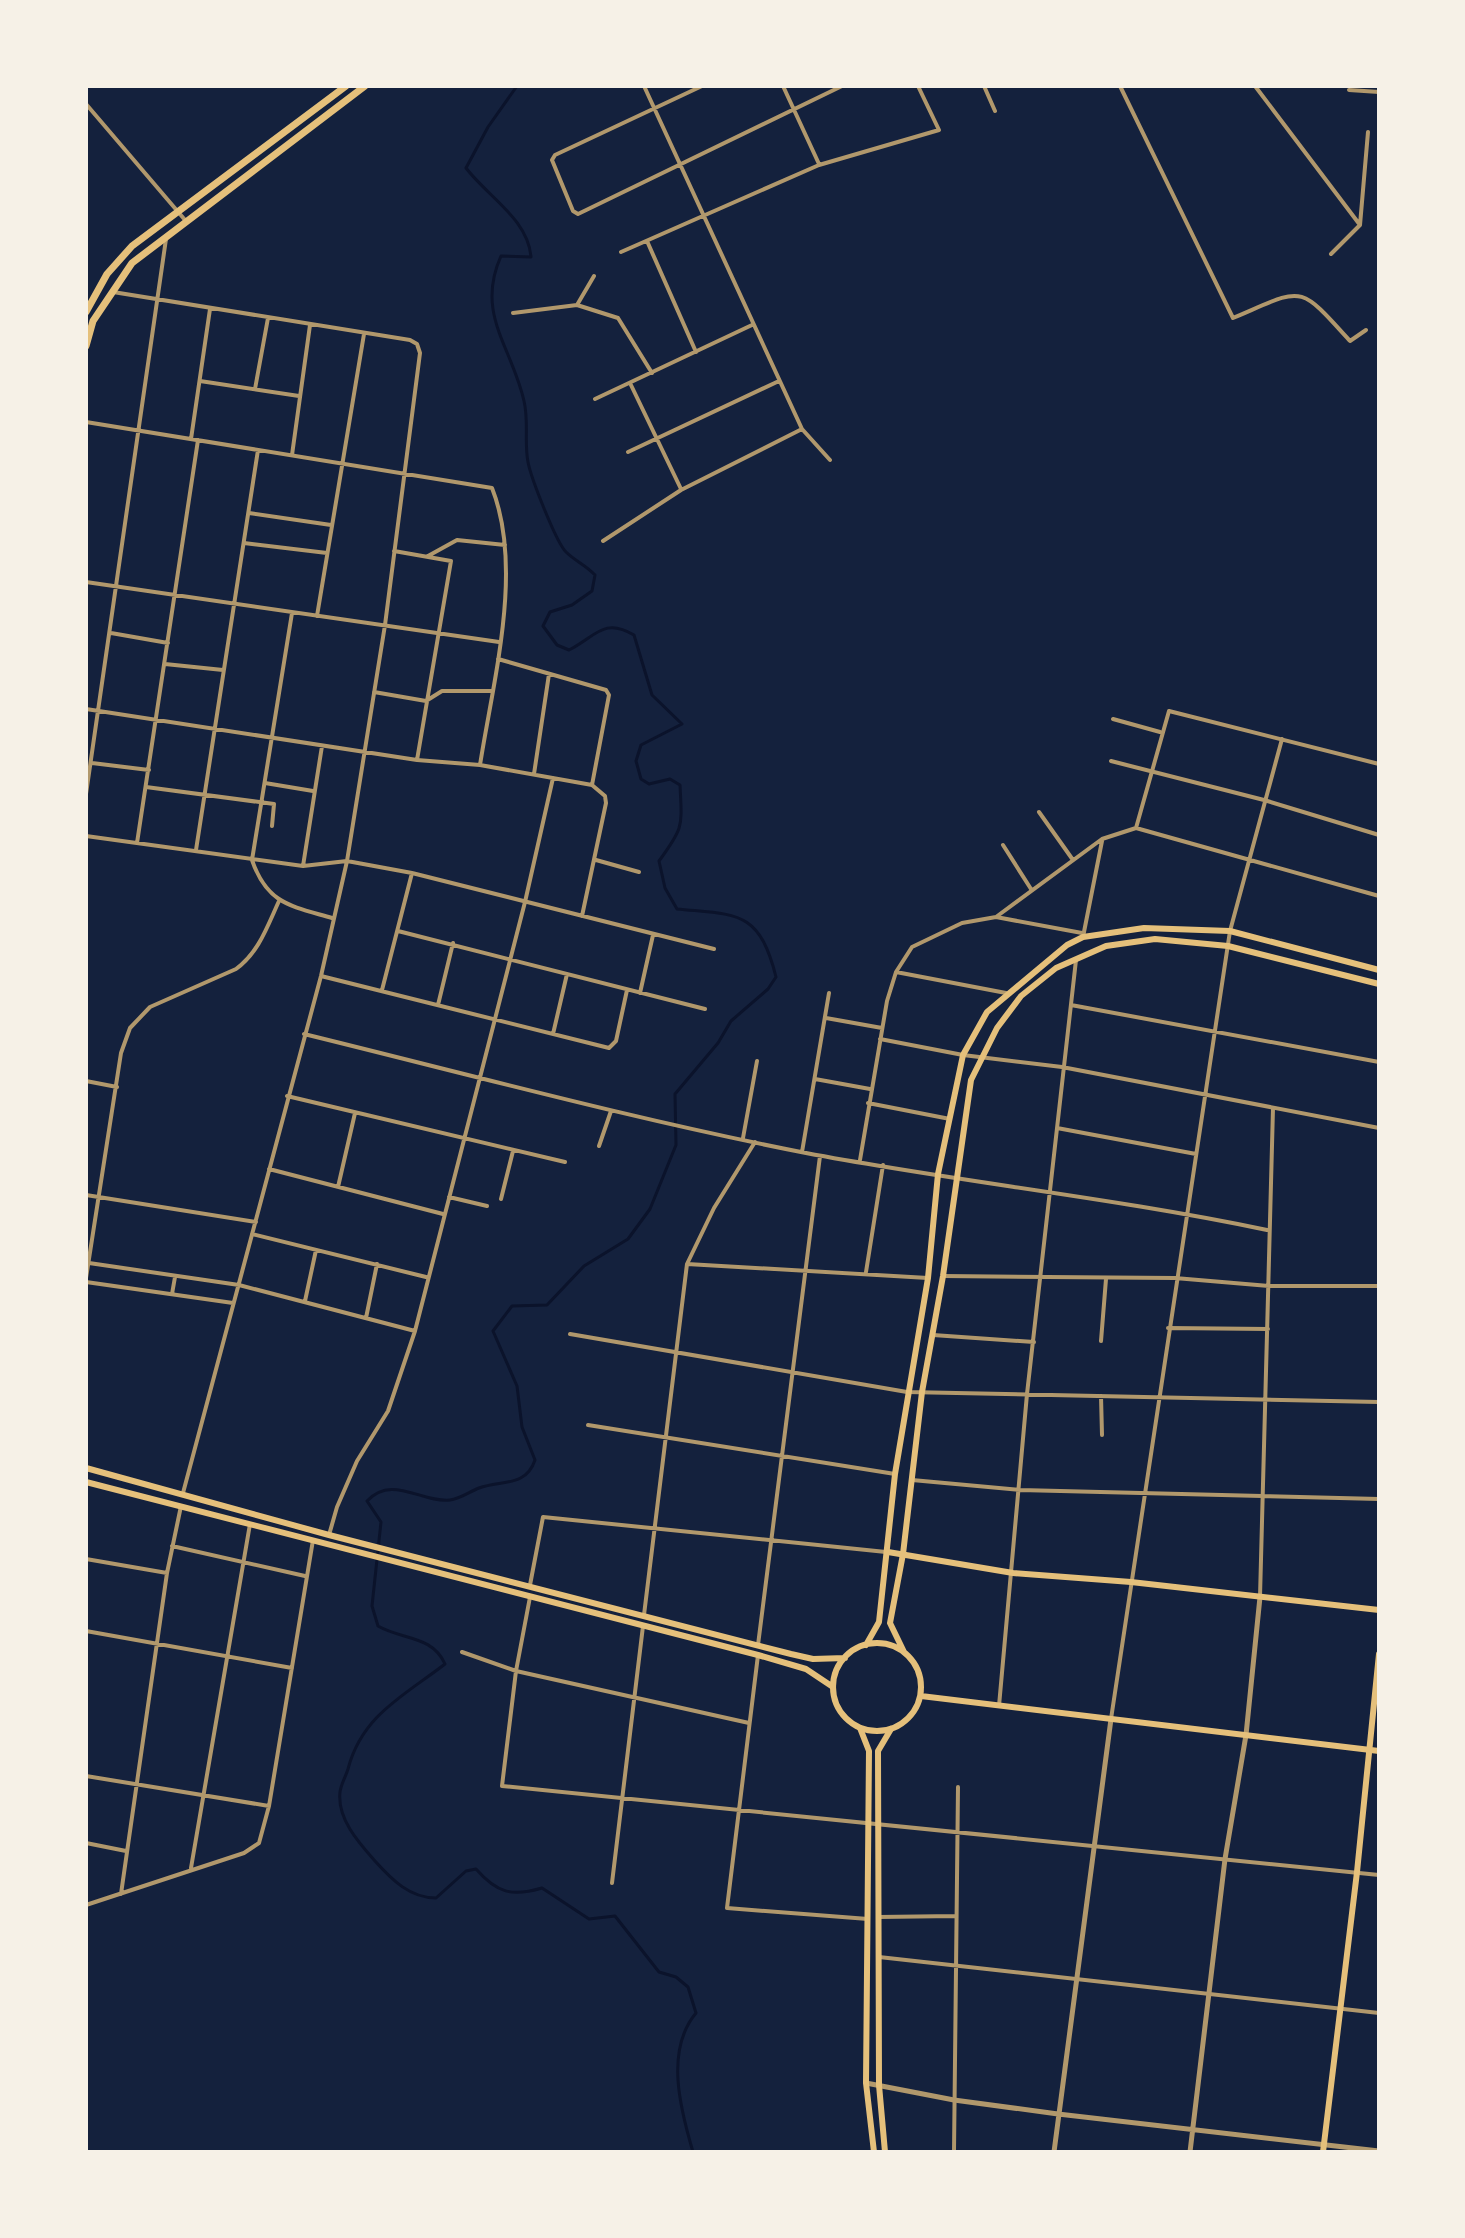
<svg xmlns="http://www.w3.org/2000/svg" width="1465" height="2238" font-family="Arial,sans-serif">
  <rect width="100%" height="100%" fill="#14213d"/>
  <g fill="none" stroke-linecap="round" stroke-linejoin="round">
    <path stroke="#0b132b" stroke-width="3" d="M517 86 488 127 466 168C488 197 528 219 531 257L501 256C475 314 512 347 524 401 529 422 524 442 528 462 531 478 556 542 566 552 575 561 586 565 595 575L592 591 572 605 550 612 543 626 557 645 569 650C596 636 604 617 634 635L652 695 682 724 641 745 636 761 641 779 649 784 670 779 680 785C682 827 684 827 659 861L665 888 677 909C736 915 759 909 776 977L768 989 731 1021 718 1043 675 1094 676 1145 650 1209 628 1239 584 1266 547 1305 512 1306 493 1331 517 1386 522 1427 535 1460C526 1487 502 1480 479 1488 469 1492 460 1499 450 1500 421 1503 392 1474 367 1501L381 1522 372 1606 378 1626C402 1640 432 1635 445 1664 405 1695 362 1715 348 1769 346 1776 341 1784 340 1792 337 1819 359 1843 375 1861 392 1880 410 1898 436 1898L466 1871 476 1869C497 1893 512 1897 542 1888L589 1919 615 1916 659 1972 676 1977 688 1987 696 2013C665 2050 680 2108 693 2152"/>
    <path stroke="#b1986c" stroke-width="4" d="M644 86 802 429 830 460
      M702 86 555 155 552 160 573 211 578 214 842 86
      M783 86 819 164
      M984 86 995 111
      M1120 86 1233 318C1304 288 1297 282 1350 341L1366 330
      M1255 86 1360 225
      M1349 90 1379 92
      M86 104 185 220
      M647 241 696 352
      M621 252 819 165 939 130 918 86
      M1331 254 1360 225 1368 132
      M113 292 410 340 417 344 420 353 385 625 347 861 321 976 183 1493
      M577 305 594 276
      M513 313 577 305 618 318 652 373
      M200 381 299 396
      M630 383 681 489
      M255 389 268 318
      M595 399 752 325
      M86 422 492 488C524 569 493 681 480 765
      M191 439 210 309
      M628 452 779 381
      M292 455 310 325
      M249 513 331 525
      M603 541 681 490 802 429
      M244 543 327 553
      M394 551 451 561 417 760
      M428 556 457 540 505 545
      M86 582 499 642
      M292 613 252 860C267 904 291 906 332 918
      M317 616 364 334
      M111 633 168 643
      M498 659 606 690 609 695 592 785
      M165 664 223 670
      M374 692 426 701 442 691H491
      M86 709 417 760 480 765 592 785 605 796 606 803 582 916
      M1113 719 1160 732
      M1111 761 1264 800 1379 835
      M92 763 149 770
      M534 774 549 674
      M265 783 313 791
      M146 787 274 804 272 826
      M86 794 166 239
      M1039 812 1073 860
      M1136 828 1169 711 1379 764
      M1136 828 1379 896
      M86 836 303 866 347 861 412 873 714 949
      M137 843 198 440
      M1003 845 1031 889
      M196 850 258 450
      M596 860 639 872
      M303 866 322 746
      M996 917 1082 933
      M398 931 705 1009
      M1083 937 1102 841
      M896 972 1006 993
      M321 976 609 1048 616 1041 627 990
      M382 990 412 873
      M640 993 653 935
      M438 1005 453 943
      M1071 1005 1379 1062
      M826 1018 882 1028
      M304 1034C471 1075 637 1120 806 1153 959 1182 1115 1198 1267 1230
      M553 1034 567 974
      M880 1039 963 1055 1062 1067 1379 1128
      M815 1079 870 1089
      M86 1081 117 1087
      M287 1096 565 1162
      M868 1103 950 1119
      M1057 1128 1196 1154
      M743 1138 757 1061
      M599 1146 611 1111
      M802 1152 829 993
      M860 1160 887 1001 896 972 912 947 962 923 996 917 1102 839 1136 828
      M269 1169 443 1214
      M338 1187 355 1113
      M86 1195 256 1222
      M449 1197 487 1206
      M501 1199 513 1151
      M252 1234 426 1277
      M89 1263 239 1285 415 1331
      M687 1264 928 1278
      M866 1272 883 1165
      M943 1276 1175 1278 1269 1286H1379
      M86 1278 121 1053 130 1028 150 1007 236 969C259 952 267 927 279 901
      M86 1282 233 1303
      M172 1294 175 1277
      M305 1301 316 1250
      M366 1318 377 1264
      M1168 1328 1268 1329
      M570 1334 907 1392 1379 1402
      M933 1335 1034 1342
      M1101 1341 1106 1279
      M1101 1396 1102 1435
      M588 1425 895 1474
      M912 1480 1020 1490 1379 1499
      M329 1535 337 1507 357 1461 388 1411 415 1331 525 902 553 778
      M172 1546 305 1576
      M86 1559 167 1573
      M530 1585 543 1517 886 1552
      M530 1597 516 1671 502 1786 1379 1875
      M1260 1597 1273 1108
      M644 1615 687 1264 714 1208 755 1142
      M86 1631 292 1668
      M758 1645 820 1156
      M462 1652 516 1671 749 1723
      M758 1655 727 1908 868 1919
      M999 1706 1027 1394 1076 960
      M1111 1719 1230 931 1282 739
      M86 1776 269 1806
      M86 1843 126 1851
      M191 1868 250 1524
      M612 1883 643 1626
      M121 1894 167 1573 181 1506
      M86 1905 244 1853 259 1843 269 1806 313 1540
      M878 1917 956 1916
      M879 1957 1379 2013
      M954 2152 958 1787"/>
    <path stroke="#b1986c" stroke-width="5" d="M866 2083 954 2100 1058 2114 1379 2151
      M1054 2152 1111 1719
      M1190 2152 1225 1859 1246 1735 1260 1597"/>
    <path stroke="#e5c07b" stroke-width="6" d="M888 1552 1013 1573 1131 1582 1379 1610
      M860 1728 869 1751 866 2083 874 2152
      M885 2152 879 2085 878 1751 891 1729"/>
    <path stroke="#e5c07b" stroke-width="6" d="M86 1468 329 1535 791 1654 813 1659 845 1658
      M86 1482 758 1655 806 1669 833 1687
      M833 1687a44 44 0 1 1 88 0a44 44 0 1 1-88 0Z
      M866 1645 879 1622 895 1474 928 1278 938 1174 963 1055 987 1012 1067 945 1083 937 1144 928 1230 931 1379 970
      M904 1652 890 1623 903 1554 922 1392 943 1276 971 1080 997 1028 1021 996 1056 968 1106 946 1155 939 1228 946 1379 984
      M921 1696 1379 1751
      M1323 2152 1357 1872 1379 1654"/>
    <path stroke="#e5c07b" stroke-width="7" d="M86 312 107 274 132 246 346 86
      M86 346 93 321 132 263 365 86"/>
  </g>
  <rect width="1465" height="2238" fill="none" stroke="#f6f1e7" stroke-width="176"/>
</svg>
